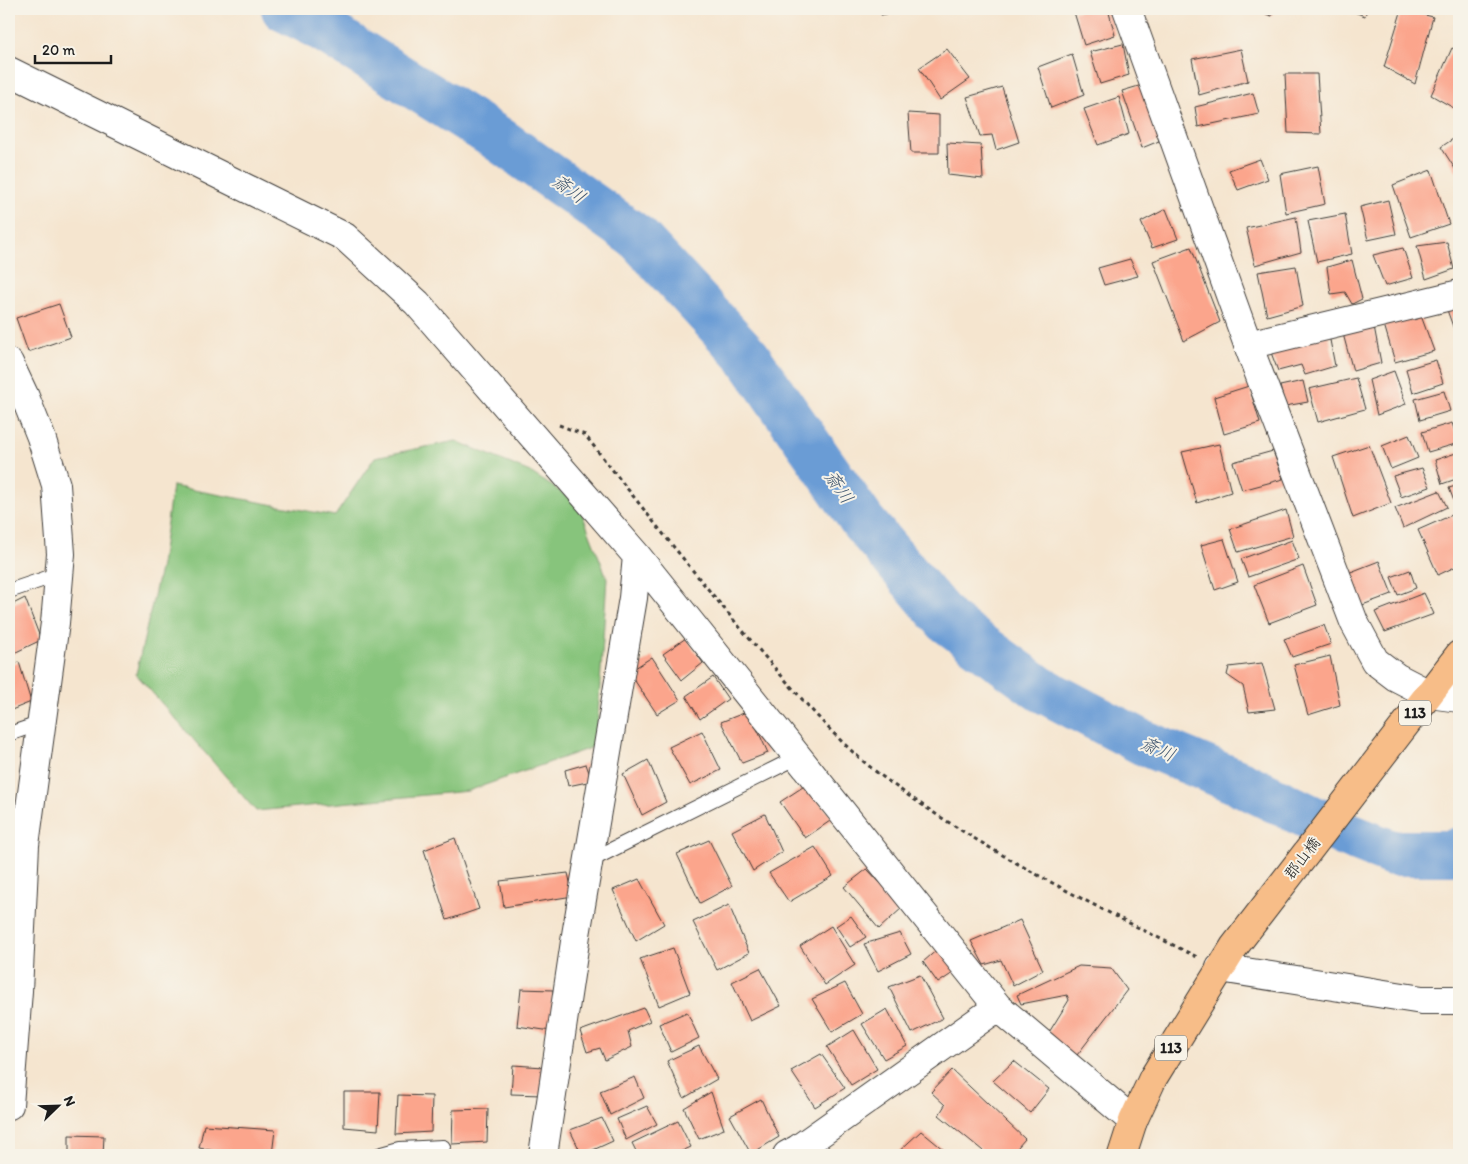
<svg xmlns="http://www.w3.org/2000/svg" width="1468" height="1164" font-family="Itim,'Klee One',sans-serif">
  <rect width="100%" height="100%" fill="#f7f3e8"/>
  <filter id="ink" filterUnits="userSpaceOnUse"><feTurbulence type="fractalNoise" baseFrequency=".02" numOctaves="2"/><feDisplacementMap in="SourceGraphic" scale="10" xChannelSelector="R" yChannelSelector="G"/><feConvolveMatrix kernelMatrix="1 2 1 2 8 2 1 2 1" color-interpolation-filters="sRGB"/></filter>
  <filter id="wash" filterUnits="userSpaceOnUse"><feTurbulence type="fractalNoise" baseFrequency=".0096" numOctaves="4" result="noise"/><feDisplacementMap in="SourceGraphic" scale="20" xChannelSelector="R" yChannelSelector="G"/><feGaussianBlur stdDeviation="1.12" result="paint"/><feColorMatrix in="noise" values="0 0 0 0 0 0 0 0 0 0 0 0 0 0 0 0 0 1.4 0 .05"/><feComposite in="paint" operator="in"/></filter>
  <g filter="url(#wash)">
    <rect width="100%" height="100%" fill="#f5e5cf"/>
    <path fill="#87c47b" stroke="#52704c" d="M456 441 530 472 578 503 607 578 596 746 468 791 256 811 136 674 161 565 172 486 335 516 375 457Z"/>
    <g fill="none" stroke-linecap="round" stroke-linejoin="round">
      <path stroke="#6b9cd5" stroke-width="46" d="M284 9 318 26 497 138 638 238 747 356 863 522 947 621 1039 688 1142 742 1240 783 1347 835 1392 853H1451L1459 850"/>
    </g>
    <g id="blocks">
      <path fill="#fba58c" d="M880 9H906V10L881 15Z
        M1085 9H1108L1115 35 1084 45 1074 12Z
        M1249 9H1273L1272 16Z
        M1346 9H1367L1365 16Z
        M1402 9 1433 17 1415 84 1384 67Z
        M1123 44 1129 75 1100 84 1090 52Z
        M1452 48 1459 51V111L1431 95Z
        M947 49 970 79 940 100 919 68Z
        M1241 49 1248 81 1199 95 1192 59Z
        M1072 54 1084 95 1051 108 1038 67Z
        M1285 74H1317L1321 134 1288 133Z
        M1142 85 1159 141 1142 148 1122 91Z
        M1002 87 1019 142 996 150 992 135 980 136 967 97Z
        M1253 93 1259 114 1198 127 1195 107Z
        M1119 97 1129 134 1098 145 1084 109Z
        M908 113 939 115V153H911Z
        M1459 135V175L1441 147Z
        M947 143 981 145 983 179 948 175Z
        M1260 159 1268 179 1238 190 1229 170Z
        M1318 166 1325 204 1286 213 1280 174Z
        M1431 170 1449 224 1411 237 1393 185Z
        M1388 200 1396 234 1368 240 1360 207Z
        M1166 209 1178 239 1152 248 1141 222Z
        M1345 214 1352 254 1317 262 1308 221Z
        M1296 217 1301 252 1255 265 1246 228Z
        M1447 242 1454 269 1426 279 1417 246Z
        M1191 247 1220 322 1184 341 1153 261Z
        M1403 248 1413 278 1385 286 1373 255Z
        M1130 259 1138 276 1104 285 1098 268Z
        M1352 260 1362 299 1352 304 1345 292 1331 294 1327 267Z
        M1296 266 1303 306 1267 316 1258 272Z
        M59 304 71 337 28 352 16 318Z
        M1459 306V343L1447 310Z
        M1420 313 1434 351 1395 362 1383 321Z
        M1373 321 1381 363 1353 371 1342 330Z
        M1329 335 1335 366 1305 375 1301 365 1278 371 1270 350Z
        M1436 360 1443 383 1413 393 1406 369Z
        M1394 371 1406 404 1377 415 1369 380Z
        M1356 378 1365 409 1318 422 1309 389Z
        M1303 381 1308 402 1285 406 1280 386Z
        M1249 386 1260 423 1224 434 1214 397Z
        M1444 391 1450 411 1420 420 1415 399Z
        M1452 423 1459 443 1428 452 1422 432Z
        M1409 435 1418 458 1391 469 1382 446Z
        M1219 444 1231 492 1197 503 1182 452Z
        M1369 445 1391 503 1353 518 1333 457Z
        M1273 451 1283 479 1242 490 1233 462Z
        M1459 452V478L1442 484 1435 460Z
        M1422 468 1430 487 1401 497 1393 476Z
        M1459 485V514L1449 488Z
        M1439 491 1447 507 1403 528 1395 508Z
        M1286 510 1293 536 1238 552 1230 529Z
        M1452 515 1459 533V565L1438 575 1418 530Z
        M1224 539 1238 582 1215 590 1201 545Z
        M1292 540 1299 559 1248 577 1241 559Z
        M1379 561 1392 594 1357 607 1343 575Z
        M1303 566 1317 605 1269 623 1254 585Z
        M1410 570 1416 588 1398 595 1391 577Z
        M1424 593 1434 614 1385 632 1375 612Z
        M25 598 41 640 12 654 9 646V606Z
        M1324 625 1331 644 1292 657 1284 639Z
        M686 638 703 663 682 680 663 654Z
        M1330 656 1340 705 1308 715 1294 665Z
        M652 657 680 700 657 714 629 672Z
        M19 662 31 702 9 711V666Z
        M1262 663 1275 709 1249 712 1243 686 1227 675 1229 667Z
        M713 677 728 699 700 719 686 696Z
        M749 711 768 753 742 763 721 722Z
        M702 731 721 770 690 785 669 747Z
        M648 760 666 802 642 815 623 774Z
        M586 764 592 781 568 786 565 770Z
        M806 785 833 819 805 838 780 802Z
        M765 814 782 852 753 871 732 831Z
        M455 838 479 909 447 920 424 850Z
        M709 840 732 886 700 903 677 854Z
        M815 847 833 876 789 902 769 873Z
        M867 869 903 907 879 929 844 887Z
        M568 873 573 896 504 907 500 881Z
        M639 879 664 924 636 941 613 890Z
        M729 905 749 953 717 970 693 922Z
        M851 916 866 937 850 947 836 926Z
        M1020 920 1043 970 1013 986 1001 960 984 965 971 941Z
        M831 926 855 965 825 985 800 946Z
        M900 933 911 954 878 971 864 944Z
        M673 948 690 993 659 1006 640 959Z
        M939 948 956 971 938 983 923 962Z
        M1079 966 1111 968 1127 990 1074 1059 1048 1034 1069 1000 1067 995 1021 1004 1017 995Z
        M760 968 781 1006 750 1021 732 982Z
        M920 975 943 1018 912 1033 889 987Z
        M845 983 862 1014 832 1032 812 999Z
        M521 989 553 990 551 1031 517 1026Z
        M644 1008 650 1021 628 1031 632 1047 605 1060 600 1048 587 1052 580 1031Z
        M887 1009 907 1046 884 1059 862 1024Z
        M687 1012 699 1038 671 1052 659 1024Z
        M854 1030 877 1069 851 1085 827 1047Z
        M699 1046 717 1079 684 1098 667 1061Z
        M821 1054 845 1088 815 1107 791 1071Z
        M1014 1061 1049 1089 1030 1113 993 1081Z
        M513 1065 544 1067 542 1095 511 1094Z
        M952 1070 1025 1139 1011 1155H988L939 1115 945 1105 931 1092Z
        M635 1077 644 1098 610 1115 600 1091Z
        M344 1092H380L378 1130 344 1127Z
        M711 1092 724 1129 699 1139 684 1108Z
        M398 1095 432 1096 431 1132 396 1134Z
        M761 1099 779 1137 751 1154 730 1116Z
        M647 1106 657 1124 626 1140 617 1119Z
        M488 1109 487 1142 452 1144 453 1110Z
        M602 1118 613 1141 582 1155 570 1130Z
        M678 1121 691 1147 673 1155H638L632 1143Z
        M204 1125 275 1130 272 1155H238L199 1148Z
        M921 1131 950 1155H897L896 1154Z
        M69 1135 104 1136 103 1155H69Z"/>
    </g>
  </g>
  <g filter="url(#ink)">
    <use href="#blocks" fill-opacity="0" stroke="#3d3a37" stroke-width="1"/>
    <g fill="none" stroke-linecap="round" stroke-linejoin="round">
      <defs>
        <path id="service" d="M9 591 59 574
          M9 734 41 723
          M589 861 798 757
          M379 1155 400 1149 443 1147"/>
        <path id="minor" d="M9 71 345 237 417 303 637 556 998 1007 1133 1121
          M1248 345 1459 294
          M9 363 25 397 41 437 56 485 61 554 55 623 25 845 18 991 9 1105
          M1429 694 1459 698
          M1220 968 1422 1000H1459
          M543 1155 576 935 633 598 637 556
          M787 1155 798 1149 998 1007"/>
        <path id="tertiary" d="M1127 9 1248 345 1354 622 1375 661 1396 677 1429 694"/>
        <path id="trunk" d="M1122 1155 1133 1121 1153 1078 1234 947 1459 655"/>
      </defs>
      <use href="#service" stroke="#3d3a37" stroke-width="16"/>
      <use href="#minor" stroke="#3d3a37" stroke-width="30"/>
      <use href="#tertiary" stroke="#3d3a37" stroke-width="30"/>
      <use href="#trunk" stroke="#3d3a37" stroke-width="30"/>
      <path stroke="#3d3a37" stroke-width="3" stroke-dasharray="4 4" stroke-linecap="butt" d="M559 425 585 435C644 510 703 585 766 658 804 701 840 746 887 780 983 851 1091 904 1197 957"/>
      <use href="#service" stroke="#fff" stroke-width="14"/>
      <use href="#minor" stroke="#fff" stroke-width="28"/>
      <use href="#tertiary" stroke="#fff" stroke-width="28"/>
      <use href="#trunk" stroke="#f7bd88" stroke-width="28"/>
    </g>
  </g>
  <g text-anchor="middle" dominant-baseline="central" stroke-width="4" stroke-linejoin="round" paint-order="stroke">
    <g fill="#f7f3e8" stroke="#5e5c59" stroke-width="1">
      <rect x="1399" y="700.5" width="32" height="25" rx="4"/>
      <rect x="1155" y="1035.5" width="32" height="25" rx="4"/>
    </g>
    <g font-size="15" font-weight="bold" fill="#1c1c1c">
      <text x="1415" y="713">113</text>
      <text x="1171" y="1048">113</text>
    </g>
    <g font-size="16" fill="#1c1c1c" stroke="#f7f3e8">
      <text transform="translate(1302 858) rotate(-53)">郡山橋</text>
    </g>
    <g font-size="18" font-style="italic" fill="#40566f" stroke="#f7f3e8">
      <text transform="translate(569 189) rotate(36)">斎川</text>
      <text transform="translate(839 487) rotate(55)">斎川</text>
      <text transform="translate(1158 749) rotate(24)">斎川</text>
    </g>
  </g>
  <rect width="1468" height="1164" fill="none" stroke="#f7f3e8" stroke-width="30"/>
  <g transform="translate(58 1106) rotate(67)" stroke="#f7f3e8" stroke-width="4" paint-order="stroke">
  <path d="M0-4L9 19L0 12L-9 19Z" fill="#1c1c1c"/>
  <text y="-8" font-size="14" font-weight="bold" text-anchor="middle" fill="#1c1c1c">N</text>
  </g>
  <path d="M35 55v8h76v-8" fill="none" stroke="#1c1c1c" stroke-width="2.5"/>
  <text x="42" y="55" font-size="15" fill="#1c1c1c" stroke="#f7f3e8" stroke-width="4" paint-order="stroke">20 m</text>
</svg>
